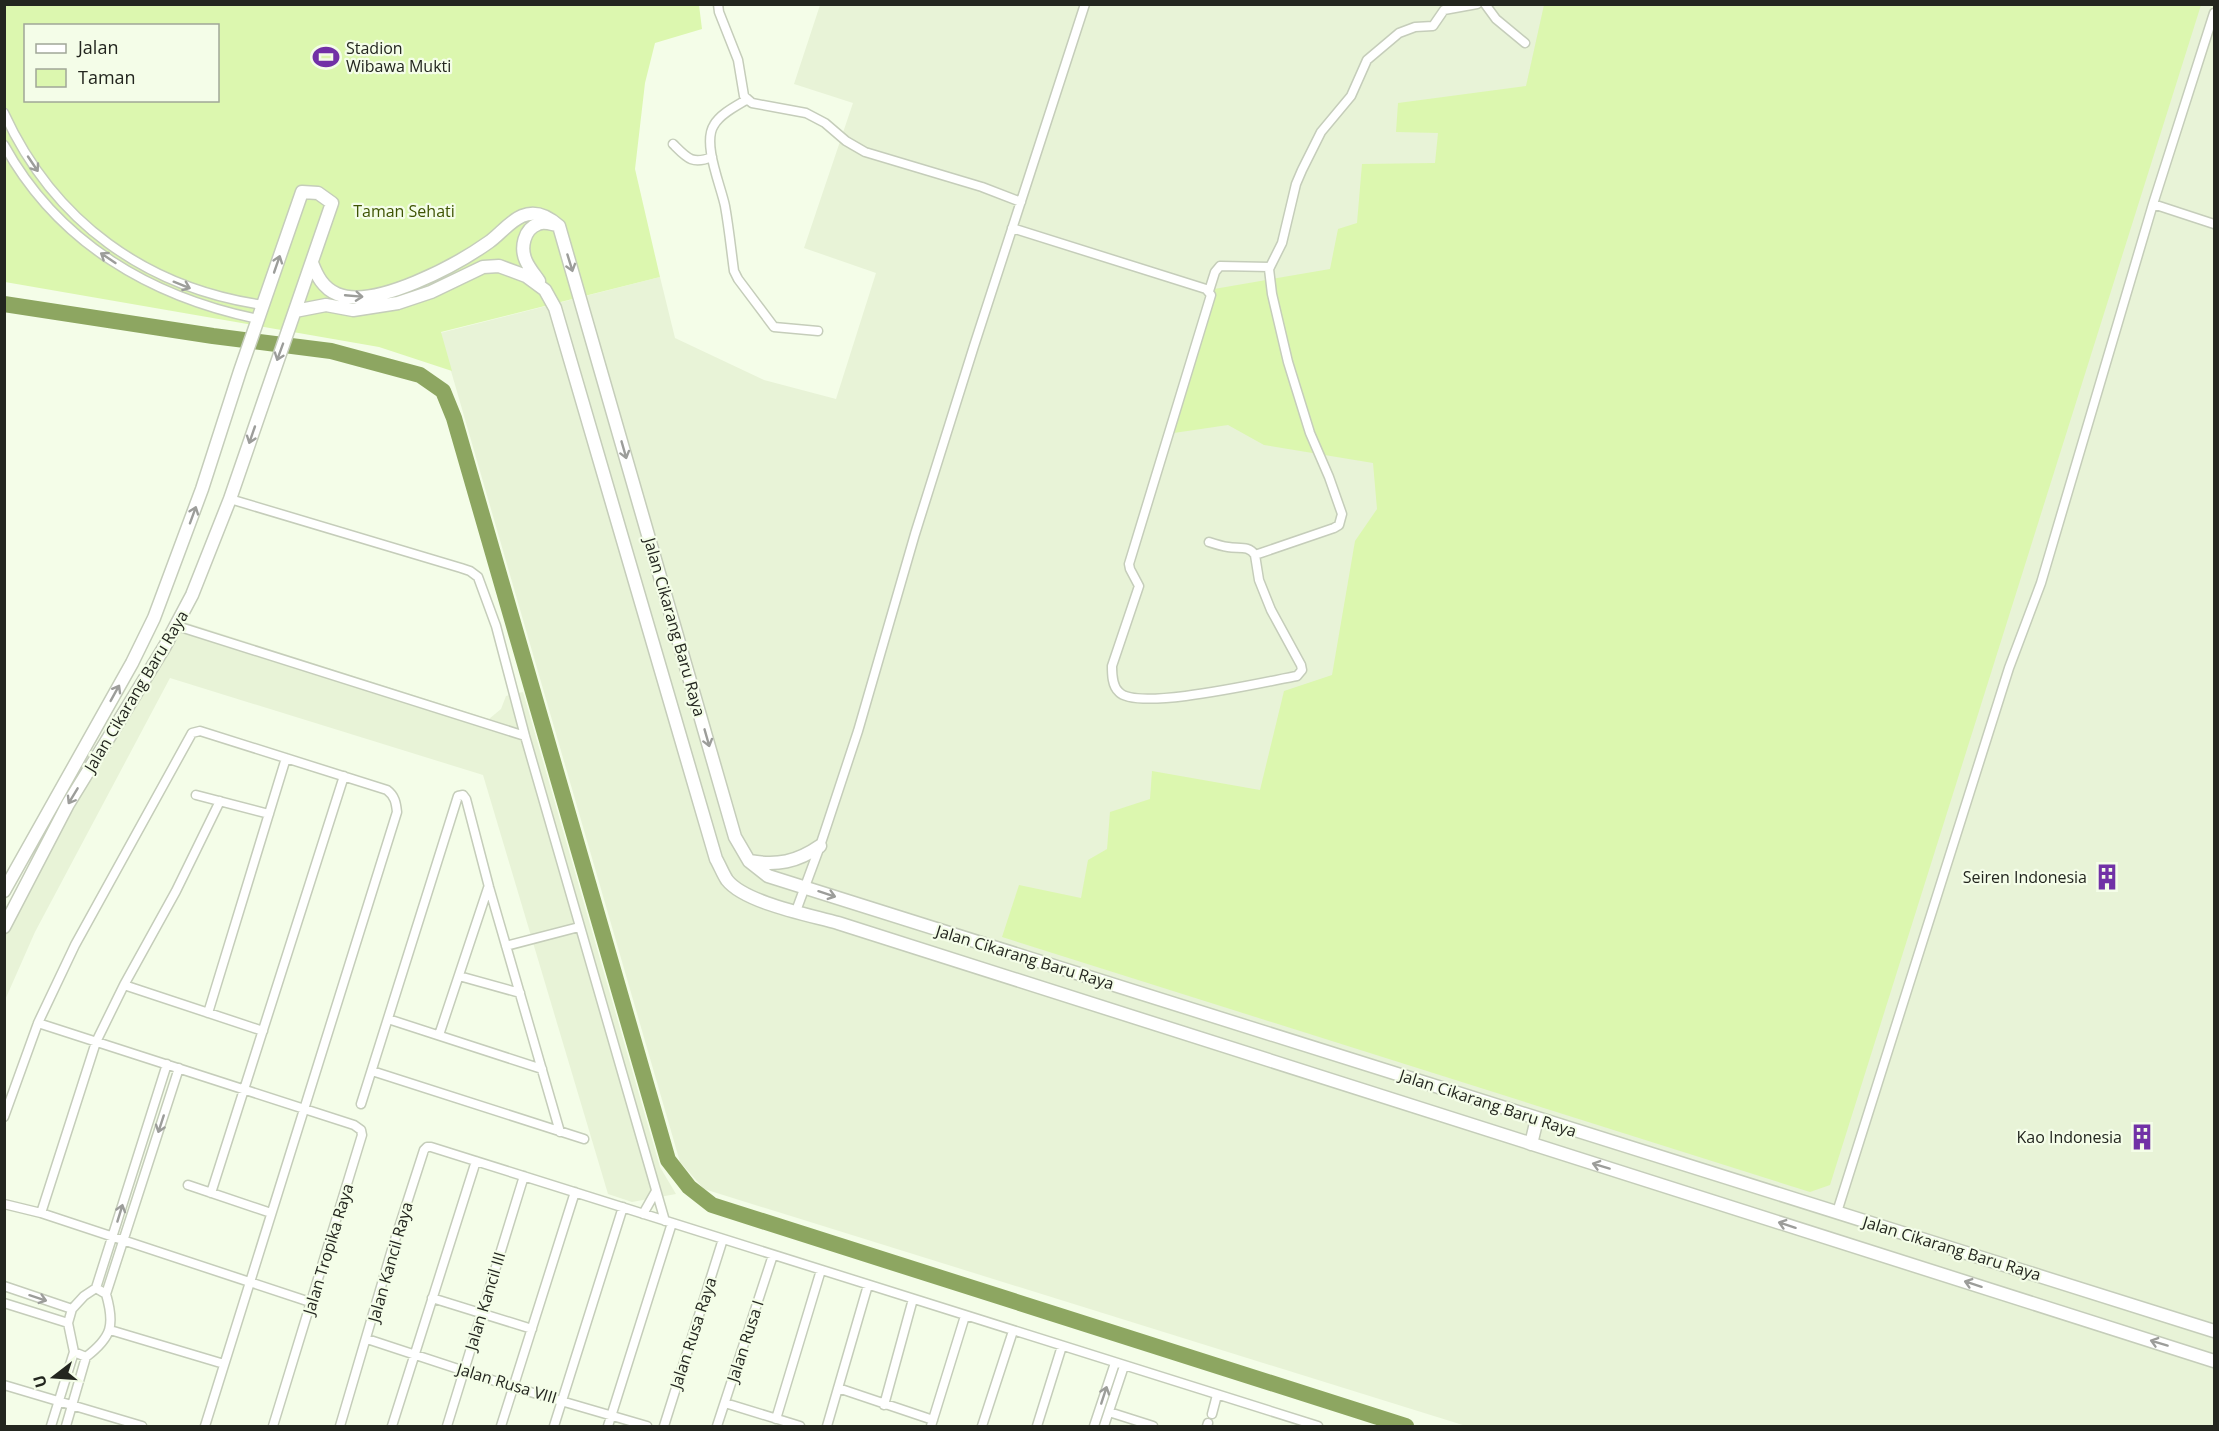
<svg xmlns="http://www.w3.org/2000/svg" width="2219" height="1431" viewBox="0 0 2219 1431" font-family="'Open Sans',sans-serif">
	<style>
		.built { fill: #e8f3d7 }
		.green { fill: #dcf7af; fill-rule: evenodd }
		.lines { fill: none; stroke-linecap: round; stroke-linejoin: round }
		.river { stroke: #8da661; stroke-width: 16 }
		.street-casing { stroke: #c5cdba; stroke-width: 11 }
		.secondary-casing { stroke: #c5cdba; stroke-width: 15 }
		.street { stroke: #fff; stroke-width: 8 }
		.secondary { stroke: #fff; stroke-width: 12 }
		.oneway { stroke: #9c9d9a }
		.labels { text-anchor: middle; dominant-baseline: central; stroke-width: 4.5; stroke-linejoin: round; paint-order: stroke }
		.poi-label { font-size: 16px; fill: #23261f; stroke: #f4fde8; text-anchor: end }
		.park-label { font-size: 16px; fill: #3e5403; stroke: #f4fde8 }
		.street-label { font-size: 16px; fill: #23261f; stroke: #f4fde8 }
	</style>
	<rect width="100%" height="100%" fill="#f4fde8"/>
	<!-- built -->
	<path class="built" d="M 820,5 L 2214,5 L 2214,1426 L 1466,1426 L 704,1189 L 680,1162 L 440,333 L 660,277 L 675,338 L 764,380 L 836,399 L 876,273 L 804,248 L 853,103 L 794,84 Z
		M 175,619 L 489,719 L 501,709 L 506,696 L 523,692 L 660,1167 L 676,1194 L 632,1202 L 608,1194 L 483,775 L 170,678 L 35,932 L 5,1000 L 5,931 Z"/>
	<!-- green -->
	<path class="green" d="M 4,5 L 699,5 L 702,29 L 655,43 L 645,83 L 635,169 L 660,277 L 441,332 L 452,371 L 379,347 L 5,282 ZM 26,26 L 218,26 L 218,100 L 26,100 Z
		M 1544,5 L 2201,5 L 1830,1185 L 1810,1192 L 1002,937 L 1019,885 L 1081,898 L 1088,860 L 1107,849 L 1110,812 L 1150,799 L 1152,771 L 1260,790 L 1284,691 L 1332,675 L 1355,541 L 1377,509 L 1373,463 L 1264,445 L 1228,425 L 1167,434 L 1214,289 L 1330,269 L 1338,229 L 1357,223 L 1362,164 L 1435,163 L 1438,133 L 1396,132 L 1398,103 L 1526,86 Z"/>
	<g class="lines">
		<!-- river -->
		<path class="river" d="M 4,304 L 213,336 L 331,351 L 420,375 L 443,391 L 454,418 L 668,1160 L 689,1187 L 712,1205 L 1406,1426"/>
		<!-- street casing -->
		<g class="street-casing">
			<path id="street" d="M 718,4 L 719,12 L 738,60 L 744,96 L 752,103 L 806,113 L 825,123 L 846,141 L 865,152 L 982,187 L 1021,202
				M 1485,4 L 1496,19 L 1525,43
				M 746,100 C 736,106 720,114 714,125 C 702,143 721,186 725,206 C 729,228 731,249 734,271 L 738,279 L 774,327 L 818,331
				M 4,113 C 54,222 146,288 263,305
				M 673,144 C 687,158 692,165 712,157
				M 4,145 C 58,243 151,297 258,319
				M 2153,204 L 2214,224
				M 1012,228 L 1206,289 L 1211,295 L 1129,564 L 1130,569 L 1139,586 L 1112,666 C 1112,674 1112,686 1119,692 C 1137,712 1268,681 1297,676 L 1302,670 L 1301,665 L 1271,610 L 1259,580 L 1255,555 L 1334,528 L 1339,525 L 1342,514 L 1329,477 L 1310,433 L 1288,362 L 1272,294 L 1269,269 L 1282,243 L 1296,184 L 1302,170 L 1321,132 L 1351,96 L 1367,60 L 1399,33 L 1415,27 L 1433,26 L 1444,10 L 1477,4
				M 1209,291 L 1215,272 L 1220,266 L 1270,267
				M 230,499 L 461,568 L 470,571 L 478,577 L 496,626 L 525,736 L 665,1221
				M 1209,542 C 1215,544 1221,546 1228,547 C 1238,549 1249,545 1255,555
				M 177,626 L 525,736
				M 196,795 L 269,814
				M 796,911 L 820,846 L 858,731 L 915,534 L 974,346 L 1085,4
				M 506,946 L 579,927
				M 459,976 L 520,993
				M 124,985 L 263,1031
				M 208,1013 L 286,758
				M 388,1019 L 542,1069
				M 38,1023 L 354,1125 L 361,1130 L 362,1135 L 273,1426
				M 439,1035 L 488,888
				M 372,1071 L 584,1139
				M 361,1104 L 458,796 L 463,795 L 466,799 L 489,887 L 560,1132
				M 4,1117 L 38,1023 L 75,945 L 192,733 L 200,731 L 387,790 C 395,796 396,803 397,812 L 205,1426
				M 188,1185 L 271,1213
				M 211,1193 L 344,776
				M 4,1204 L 41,1213 L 313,1303
				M 1837,1212 L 2009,668 L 2041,583 L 2153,204 L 2214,13
				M 41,1213 L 96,1042 L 124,985 L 176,891 L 220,801
				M 643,1214 L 656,1191
				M 4,1286 L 72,1309
				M 96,1288 L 167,1064
				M 106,1294 L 179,1068
				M 432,1298 L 532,1329
				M 4,1303 L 68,1323
				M 110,1330 L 224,1364
				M 367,1339 L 513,1387 L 647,1426
				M 4,1385 L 142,1426
				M 838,1388 L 933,1420
				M 725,1403 L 800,1426
				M 884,1405 L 913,1299
				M 1109,1412 L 1153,1426
				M 1212,1414 L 1217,1395
				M 776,1419 L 821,1270
				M 51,1426 L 74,1352 L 68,1323 L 72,1309 L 84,1296 L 96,1288 L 106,1294 C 115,1325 112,1337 86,1357 L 74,1352
				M 66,1426 L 86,1357
				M 340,1426 L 393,1246 L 424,1150 L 427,1147 L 431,1147 L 1318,1426
				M 392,1426 L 476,1161
				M 447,1426 L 524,1176
				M 501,1426 L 575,1192
				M 554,1426 L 623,1207
				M 608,1426 L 672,1223
				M 664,1426 L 723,1239
				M 717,1426 L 773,1255
				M 827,1426 L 868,1285
				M 931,1426 L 965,1316
				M 982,1426 L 1013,1331
				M 1037,1426 L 1062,1346
				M 1094,1426 L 1115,1363
				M 1104,1426 L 1124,1366
				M 1207,1426 L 1208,1423"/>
		</g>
		<!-- secondary casing -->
		<g class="secondary-casing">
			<path id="secondary" d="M 312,263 C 317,276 323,288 337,294 C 375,310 458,264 489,242 C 499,235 510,221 522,216 C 536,210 549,217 559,226 L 735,837 L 749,861 L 768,876 L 2214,1331
				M 539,281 C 535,275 529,268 526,261 C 520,248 524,229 538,224 C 544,221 551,224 557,225
				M 295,311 L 326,305 L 353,310 L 398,303 L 431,292 L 483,267 L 499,266 L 526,276 L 545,290 L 555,308 L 716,859 C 720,866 723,874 727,880 C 745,903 810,915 838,923 L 2214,1361
				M 749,861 C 777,866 797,862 820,846
				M 4,891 L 132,663 L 154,618 L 202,489 L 240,371 L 302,192 L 318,193 L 332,203 L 230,499 L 192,595 L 165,646 L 68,804 L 4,927
				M 1531,1144 L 1537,1119"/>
		</g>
		<!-- street -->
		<use href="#street" class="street"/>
		<!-- secondary -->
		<use href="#secondary" class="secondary"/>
	</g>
	<!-- one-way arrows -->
	<defs><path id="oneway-shaft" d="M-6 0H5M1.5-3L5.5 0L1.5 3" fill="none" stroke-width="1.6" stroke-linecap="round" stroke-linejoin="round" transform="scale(1.5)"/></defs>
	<g class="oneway">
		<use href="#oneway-shaft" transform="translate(33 164) rotate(56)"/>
		<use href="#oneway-shaft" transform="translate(108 258) rotate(-146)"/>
		<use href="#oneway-shaft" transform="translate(570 263) rotate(73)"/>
		<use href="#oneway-shaft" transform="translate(277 264) rotate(-71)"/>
		<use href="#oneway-shaft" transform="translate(182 285) rotate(22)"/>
		<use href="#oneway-shaft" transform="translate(354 296) rotate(5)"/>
		<use href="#oneway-shaft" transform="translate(280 352) rotate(110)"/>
		<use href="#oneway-shaft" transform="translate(252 435) rotate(109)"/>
		<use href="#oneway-shaft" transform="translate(624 450) rotate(74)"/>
		<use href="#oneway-shaft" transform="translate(193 515) rotate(-70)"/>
		<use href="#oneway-shaft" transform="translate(115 693) rotate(-61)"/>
		<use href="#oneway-shaft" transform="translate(707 738) rotate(74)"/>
		<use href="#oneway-shaft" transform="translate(73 796) rotate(121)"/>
		<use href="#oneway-shaft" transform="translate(827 894) rotate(18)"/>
		<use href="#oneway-shaft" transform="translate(161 1124) rotate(108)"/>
		<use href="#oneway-shaft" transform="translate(1601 1166) rotate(-163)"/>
		<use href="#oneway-shaft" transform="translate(120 1213) rotate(-73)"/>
		<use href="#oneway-shaft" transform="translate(1787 1225) rotate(-162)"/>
		<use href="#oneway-shaft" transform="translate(1973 1284) rotate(-162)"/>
		<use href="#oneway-shaft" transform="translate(38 1298) rotate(18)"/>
		<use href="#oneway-shaft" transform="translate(2159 1343) rotate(-163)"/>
		<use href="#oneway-shaft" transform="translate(1104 1395) rotate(-72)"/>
	</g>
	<!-- icons -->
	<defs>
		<g id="stadium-bare" transform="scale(2.07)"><path d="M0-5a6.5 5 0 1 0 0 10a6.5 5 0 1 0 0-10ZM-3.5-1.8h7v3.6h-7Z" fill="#7131a6" stroke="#f4fde8" stroke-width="2.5" paint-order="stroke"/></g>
		<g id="building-bare" transform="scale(2.07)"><path d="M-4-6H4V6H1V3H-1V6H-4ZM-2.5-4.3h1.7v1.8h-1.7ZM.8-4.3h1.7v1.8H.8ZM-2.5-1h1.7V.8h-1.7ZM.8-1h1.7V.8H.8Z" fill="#7131a6" stroke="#f4fde8" stroke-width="2.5" paint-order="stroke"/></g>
	</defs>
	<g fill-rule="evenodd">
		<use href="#stadium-bare" x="326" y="57"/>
		<use href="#building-bare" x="2107" y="877"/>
		<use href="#building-bare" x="2142" y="1137"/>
	</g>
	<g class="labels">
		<!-- poi labels -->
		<g class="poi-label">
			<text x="346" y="48" text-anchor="start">Stadion<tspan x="346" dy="18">Wibawa Mukti</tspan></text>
			<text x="2087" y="877">Seiren Indonesia</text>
			<text x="2122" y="1137">Kao Indonesia</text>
		</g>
		<!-- park labels -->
		<g class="park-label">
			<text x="404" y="211">Taman Sehati</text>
		</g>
		<!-- street labels -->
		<g class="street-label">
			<text transform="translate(675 627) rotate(74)">Jalan Cikarang Baru Raya</text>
			<text transform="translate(136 691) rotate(-59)">Jalan Cikarang Baru Raya</text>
			<text transform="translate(1025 957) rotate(17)">Jalan Cikarang Baru Raya</text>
			<text transform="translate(1488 1103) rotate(18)">Jalan Cikarang Baru Raya</text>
			<text transform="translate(1952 1248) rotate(17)">Jalan Cikarang Baru Raya</text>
			<text transform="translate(328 1249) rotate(-73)">Jalan Tropika Raya</text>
			<text transform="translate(390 1262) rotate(-74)">Jalan Kancil Raya</text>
			<text transform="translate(485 1301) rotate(-73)">Jalan Kancil III</text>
			<text transform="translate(693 1333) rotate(-72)">Jalan Rusa Raya</text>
			<text transform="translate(745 1341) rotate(-72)">Jalan Rusa I</text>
			<text transform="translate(507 1383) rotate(17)">Jalan Rusa VIII</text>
		</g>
	</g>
	<!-- border -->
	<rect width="2219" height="1431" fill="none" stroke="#23261f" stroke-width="12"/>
	<!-- legend -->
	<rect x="24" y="24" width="195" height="78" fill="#f4fde8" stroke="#a0a798" stroke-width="1.5"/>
	<rect x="36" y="44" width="30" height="9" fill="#ffffff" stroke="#a0a798" stroke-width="1.5"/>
	<text x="78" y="54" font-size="18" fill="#23261f">Jalan</text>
	<rect x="36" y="69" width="30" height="18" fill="#dcf7af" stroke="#a0a798" stroke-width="1.5"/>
	<text x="78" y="84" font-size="18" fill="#23261f">Taman</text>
	<!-- north arrow -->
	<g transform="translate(54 1377) rotate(253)" stroke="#f4fde8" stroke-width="4.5" paint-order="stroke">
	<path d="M0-4.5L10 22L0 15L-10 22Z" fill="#23261f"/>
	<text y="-9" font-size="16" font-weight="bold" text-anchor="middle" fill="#23261f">U</text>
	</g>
</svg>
